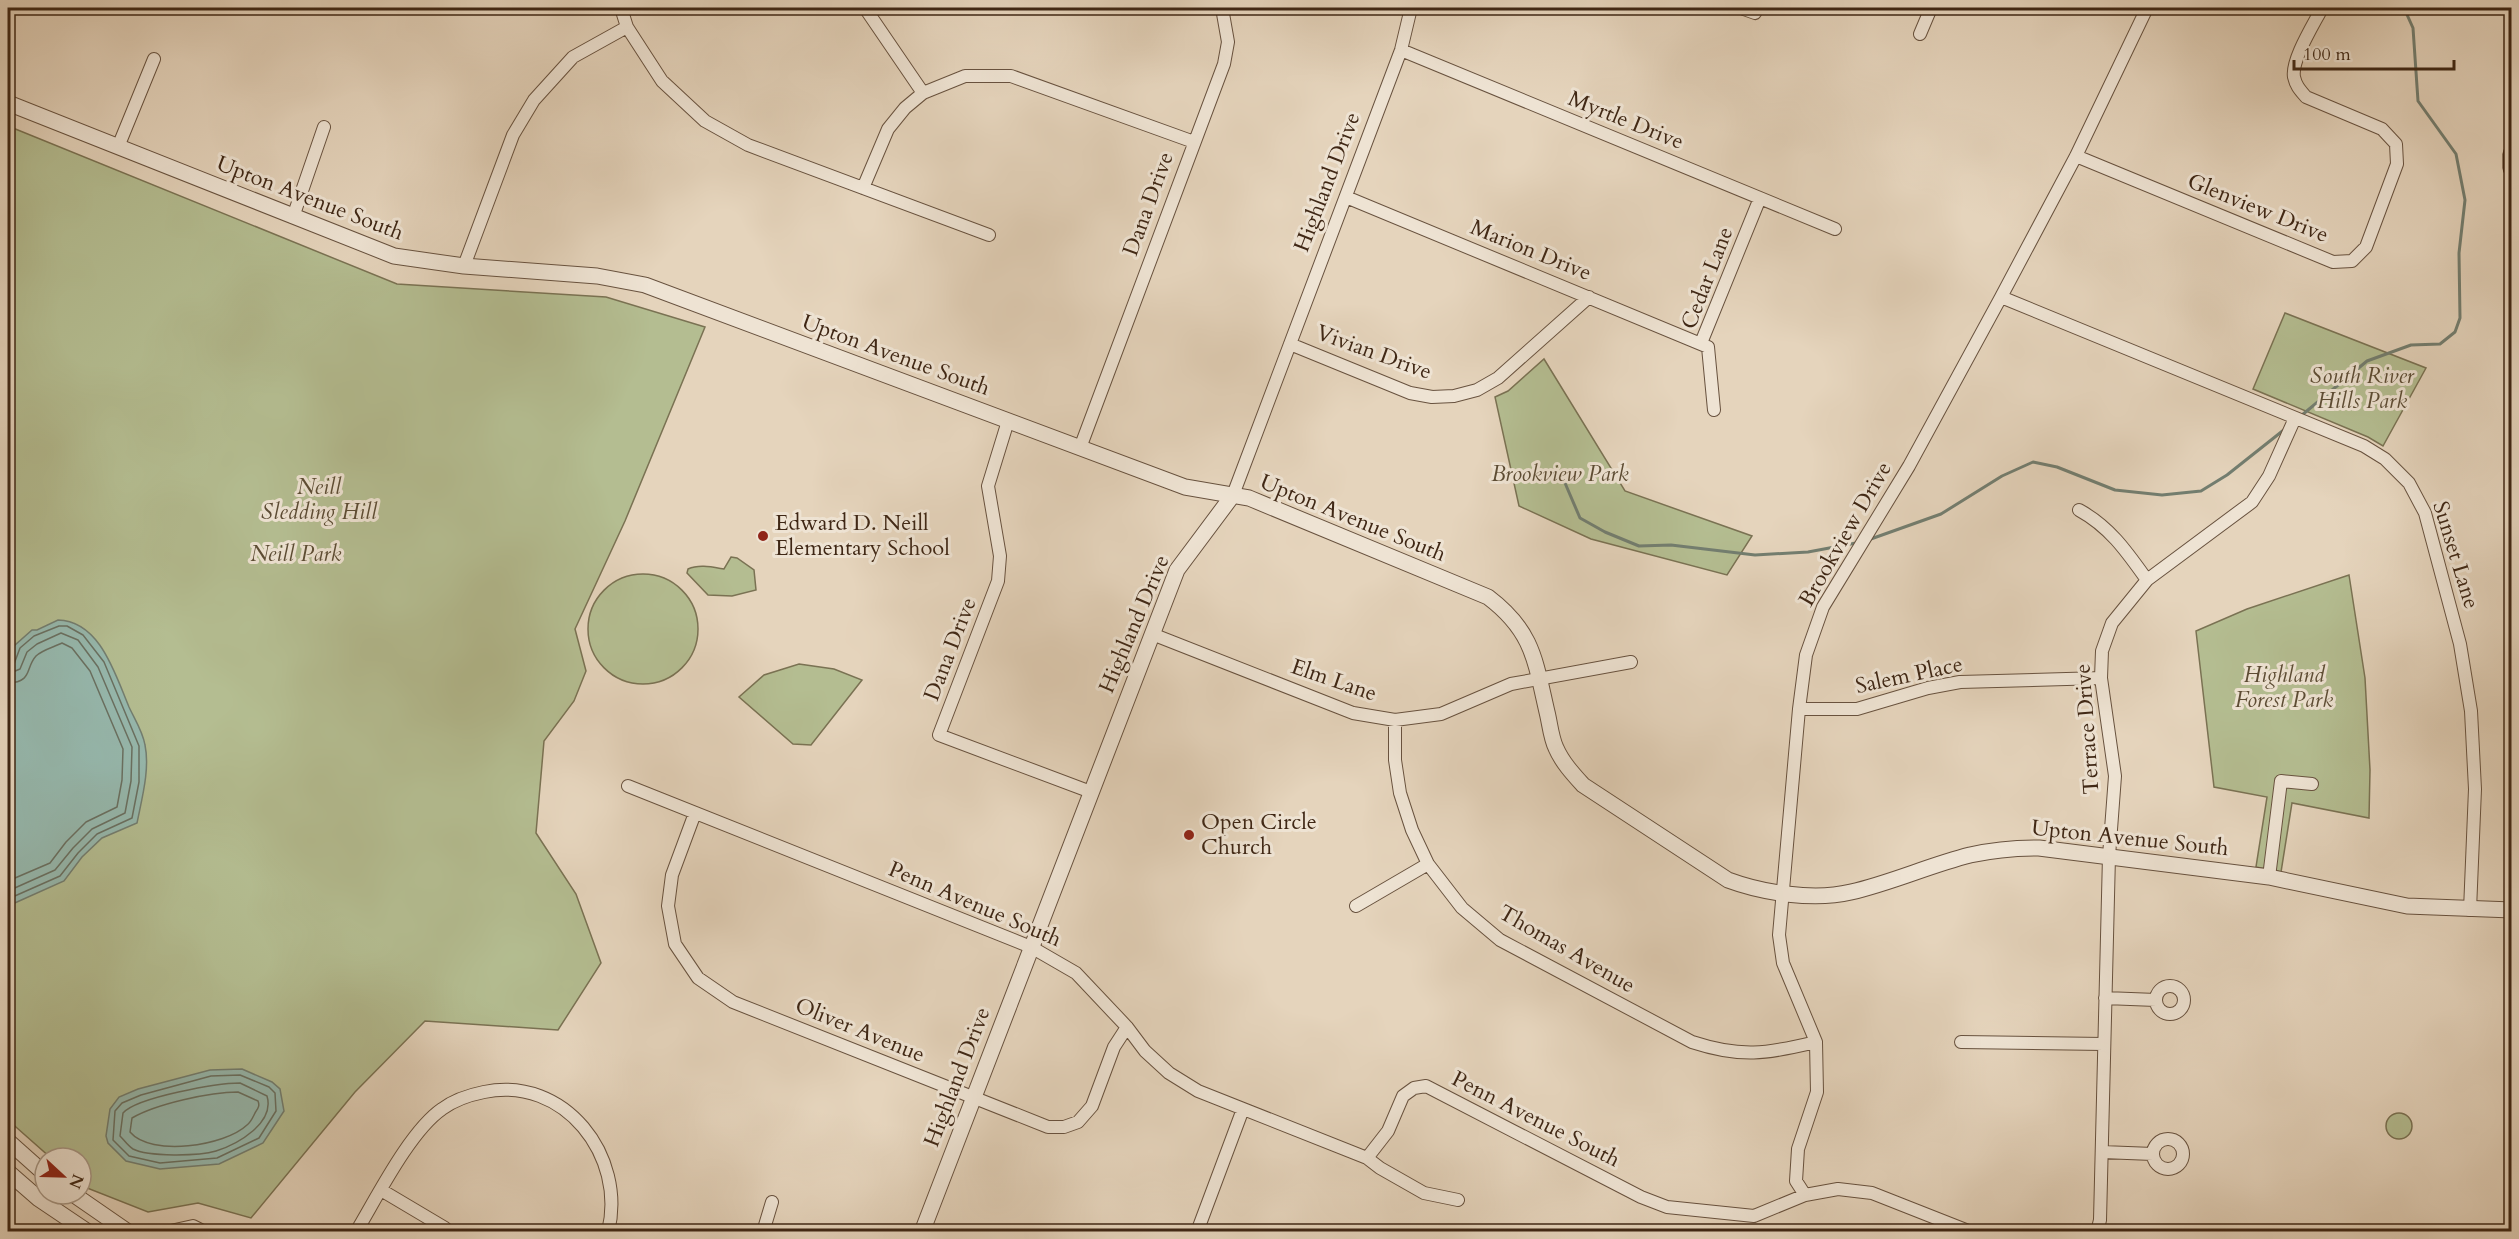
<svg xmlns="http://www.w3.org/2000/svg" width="2519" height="1239" viewBox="0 0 2519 1239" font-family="Cardo,serif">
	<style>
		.green { fill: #b4bd91; stroke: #7a7253; stroke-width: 1.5 }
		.water { fill: #96b8ad; stroke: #737e70; stroke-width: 1.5 }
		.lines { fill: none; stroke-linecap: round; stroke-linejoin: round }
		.shore { stroke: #6a7061; stroke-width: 1.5 }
		.stream { stroke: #737e70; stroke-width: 3 }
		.minor-casing { stroke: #68523f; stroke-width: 14 }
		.tertiary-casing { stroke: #68523f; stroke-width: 17 }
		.secondary-casing { stroke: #3f2715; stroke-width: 19 }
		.minor { stroke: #eee3d3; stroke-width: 12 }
		.tertiary { stroke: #eee3d3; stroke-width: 15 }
		.secondary { stroke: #eee3d3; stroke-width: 16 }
		.poi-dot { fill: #8f2418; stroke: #eee3d3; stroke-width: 2 }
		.labels { text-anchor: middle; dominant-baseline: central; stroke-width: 6; stroke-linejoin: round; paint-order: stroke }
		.street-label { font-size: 22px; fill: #3f2715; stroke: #eee3d3 }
		.park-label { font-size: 22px; font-style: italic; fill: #5c4c34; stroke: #eee3d3 }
		.poi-label { font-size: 22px; fill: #3f2715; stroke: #eee3d3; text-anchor: start }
	</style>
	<rect width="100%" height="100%" fill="#e5d4bc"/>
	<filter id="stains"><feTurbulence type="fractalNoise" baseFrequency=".00333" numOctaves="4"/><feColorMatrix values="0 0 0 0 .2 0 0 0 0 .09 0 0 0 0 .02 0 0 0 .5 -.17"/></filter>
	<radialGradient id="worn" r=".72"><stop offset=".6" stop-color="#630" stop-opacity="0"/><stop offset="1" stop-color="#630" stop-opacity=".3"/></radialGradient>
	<!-- green -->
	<path class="green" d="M 8,126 L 397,284 L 606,297 L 705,327 L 625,521 L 575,629 L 586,671 L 574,701 L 544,741 L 536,833 L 576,894 L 601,963 L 558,1030 L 425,1021 L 355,1092 L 251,1218 L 198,1203 L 148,1212 L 82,1186 L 81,1158 L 51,1158 L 8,1120 Z
		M 2285,313 L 2426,368 L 2383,446 L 2368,437 L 2253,389 Z
		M 1544,359 L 1625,491 L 1752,536 L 1727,575 L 1591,539 L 1519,506 L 1495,397 L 1508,391 Z
		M 731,557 L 737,558 L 754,570 L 756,590 L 732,596 L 708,595 L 687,573 L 688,569 C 699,564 712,567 724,569 Z
		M588 629a55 55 0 1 1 110 0a55 55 0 1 1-110 0Z
		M 2349,575 L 2365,678 L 2370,770 L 2369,818 L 2292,803 L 2281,872 L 2256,867 L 2267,797 L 2214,787 L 2196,631 L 2247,609 Z
		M 799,664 L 834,669 L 862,680 L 811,745 L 793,744 L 739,697 L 764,675 Z
		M2386 1126a13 13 0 1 1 26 0a13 13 0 1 1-26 0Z"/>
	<!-- water -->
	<path class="water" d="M 58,620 C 100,621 115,674 129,707 C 134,718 143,732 145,745 C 150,769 142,798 137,823 L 102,838 L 82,857 L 64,881 L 8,906 L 8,672 L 14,646 L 32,630 L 37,630 Z
		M 242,1069 L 272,1082 L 280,1089 L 284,1111 L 263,1143 L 219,1164 L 160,1169 L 126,1161 L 108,1143 L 106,1136 L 110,1109 L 119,1097 L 138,1089 L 210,1070 Z"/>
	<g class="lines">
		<!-- shore -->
		<path class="shore" d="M 8,666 L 14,664 L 20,648 L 34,636 L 59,626 L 67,626 L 83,635 L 104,662 L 139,746 L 139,782 L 132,818 L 97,834 L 78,853 L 60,876 L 8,899
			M 8,674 L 20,669 L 27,652 L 37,644 L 61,633 L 78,640 L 98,667 L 132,747 L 131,781 L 125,813 L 92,829 L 73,848 L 55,870 L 8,891
			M 8,683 C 33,682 25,668 36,656 C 42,650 54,647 62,643 L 72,648 L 90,671 L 123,749 L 122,780 L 117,807 L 86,822 L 66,842 L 50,863 L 8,881
			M 240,1075 L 269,1087 L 275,1093 L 276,1111 L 259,1138 L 217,1158 L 160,1163 L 129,1156 L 113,1140 L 115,1111 L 122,1103 L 141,1095 L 211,1076 Z
			M 240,1083 L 267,1096 C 275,1123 238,1144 216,1151 C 199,1156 148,1157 133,1149 C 128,1146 124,1140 120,1136 L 123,1113 C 137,1097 218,1083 240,1083 Z
			M 238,1092 L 258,1101 C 260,1106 258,1108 255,1113 C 253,1117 251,1122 247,1125 C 225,1146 151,1157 130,1132 L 132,1118 C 156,1104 210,1092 238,1092 Z"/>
		<!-- stream -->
		<path class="stream" d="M 2302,415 L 2367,361 L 2411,345 L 2440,344 L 2455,332 L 2460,318 L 2459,253 L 2465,200 L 2456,154 L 2418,101 L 2413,28 L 2404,8
			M 1565,483 L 1580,518 L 1605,532 L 1639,546 L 1671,545 L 1755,555 L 1808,552 L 1856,543
			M 1868,540 L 1941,514 L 2002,476 L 2033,462 L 2057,467 L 2115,490 L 2162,495 L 2201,491 L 2227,475 L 2285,429"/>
		<!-- minor casing -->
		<g class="minor-casing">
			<path id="minor" d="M 621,8 L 627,27 L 662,81 L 705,121 L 748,145 L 989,235
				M 865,8 L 923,93
				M 1741,8 L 1755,13 L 1758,8
				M 1920,34 L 1931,8
				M 1401,50 L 1835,229
				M 118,147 L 154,59
				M 2076,156 L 2333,262 L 2352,261 L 2366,247 L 2397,164 L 2396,144 L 2382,129 L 2306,97 C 2300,90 2296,86 2294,77 C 2291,60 2314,24 2322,8
				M 863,188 L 888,129 L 905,108 L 923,93 L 965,76 L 1011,76 L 1194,142
				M 1346,197 L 1708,347 L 1714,410
				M 293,217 L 324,127
				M 464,266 L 513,135 L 534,100 L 573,57 L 627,27
				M 2001,297 L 2364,446 L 2385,459 L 2409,483 L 2425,513 L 2460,644 L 2471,711 L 2475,789 L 2470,910
				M 1701,343 L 1760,198
				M 1290,344 L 1410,393 L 1432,397 L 1454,396 L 1477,390 L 1498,378 L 1589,297
				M 1008,421 L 988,486 L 1000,556 L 998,581 L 939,735 L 1091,792
				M 1080,448 L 1224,64 L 1228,42 L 1222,8
				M 1233,495 L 1401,50 L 1411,8
				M 2079,510 C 2110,527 2127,552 2147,580
				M 1152,634 L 1353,713 L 1395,720 L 1441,714 L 1511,684 L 1631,662
				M 1799,709 L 1857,709 L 1928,688 L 1960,682 L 2101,678
				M 1395,720 L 1395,760 L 1400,793 L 1412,830 L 1428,864 L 1462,908 L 1500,940 L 1692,1042 C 1741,1058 1766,1054 1816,1042
				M 628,786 L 1031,947 L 1076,973 L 1127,1027 L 1145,1051 L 1169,1073 L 1198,1091 L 1367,1158 L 1388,1131 L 1403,1096 L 1414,1088 L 1426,1086 L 1641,1197 L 1667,1207 L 1754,1216 L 1805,1195 L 1838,1189 L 1872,1193 L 1971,1232
				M 695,813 L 672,875 L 668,906 L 675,944 L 698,978 L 733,1002 L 1048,1127 L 1064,1127 L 1078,1122 L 1092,1106 L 1114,1047 L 1127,1027
				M 2269,877 L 2281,781 L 2312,784
				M 1356,906 L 1428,864
				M2156 1000a14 14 0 1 1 28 0a14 14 0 1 1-28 0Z
				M 2105,998 L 2156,1000
				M 1961,1042 L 2104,1044
				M2153 1154a15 15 0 1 1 30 0a15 15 0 1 1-30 0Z
				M 2102,1152 L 2153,1154
				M 1367,1158 L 1380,1168 L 1424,1193 L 1458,1200
				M 381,1190 L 445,1228
				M 1805,1195 L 1796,1181 L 1798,1149 L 1817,1092 L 1816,1042 L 1783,963 L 1779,935 L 1799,709 L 1806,655 L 1823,607 L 1909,466 L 2001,297 L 2076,156 L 2147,8
				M 166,1232 L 193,1226 L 205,1232
				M 356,1232 C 377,1197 410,1131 442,1109 C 454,1100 469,1095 484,1092 C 564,1075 627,1156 608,1232
				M 763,1232 L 772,1202
				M 1197,1232 L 1243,1109
				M 2097,1232 L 2100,1220 L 2109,856 L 2115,776 L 2101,678 L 2102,651 L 2112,623 L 2147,580 L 2252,502 L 2269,476 L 2295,418"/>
		</g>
		<!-- tertiary casing -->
		<g class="tertiary-casing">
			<path id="tertiary" d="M 8,103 L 394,256 L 464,266 L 597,276 L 645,285 L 1185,487 L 1249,498 L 1488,597 C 1533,631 1535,660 1547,712 C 1550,724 1551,738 1556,748 C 1562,762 1573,774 1583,785 L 1728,880 C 1763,893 1814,901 1851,892 C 1891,883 1930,865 1970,855 C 1993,850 2015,848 2039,848 L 2269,877 L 2407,906 L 2512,910
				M 8,1141 L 45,1174
				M 8,1172 L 39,1199 L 88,1232
				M 73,1194 L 128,1232
				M 922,1232 L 1177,570 L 1233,495"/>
		</g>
		<!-- secondary casing -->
		<g class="secondary-casing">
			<path id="secondary" d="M 2512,154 L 2512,168"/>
		</g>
		<!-- minor -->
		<use href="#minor" class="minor"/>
		<!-- tertiary -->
		<use href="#tertiary" class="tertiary"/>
		<!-- secondary -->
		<use href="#secondary" class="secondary"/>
	</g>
	<!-- markers -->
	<g class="poi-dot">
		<circle cx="763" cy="536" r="6"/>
		<circle cx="1189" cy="835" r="6"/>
	</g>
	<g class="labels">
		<!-- street labels -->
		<g class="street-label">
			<text transform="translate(1626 120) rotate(22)">Myrtle Drive</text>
			<text transform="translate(1327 182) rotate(-69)">Highland Drive</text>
			<text transform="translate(310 198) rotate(21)">Upton Avenue South</text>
			<text transform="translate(1148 204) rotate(-70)">Dana Drive</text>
			<text transform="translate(2258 208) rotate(22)">Glenview Drive</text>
			<text transform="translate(1531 250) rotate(22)">Marion Drive</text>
			<text transform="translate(1707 278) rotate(-69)">Cedar Lane</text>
			<text transform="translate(1374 352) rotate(20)">Vivian Drive</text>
			<text transform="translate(896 355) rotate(20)">Upton Avenue South</text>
			<text transform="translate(1353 518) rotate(22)">Upton Avenue South</text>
			<text transform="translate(1845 534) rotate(-60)">Brookview Drive</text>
			<text transform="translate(2456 555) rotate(73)">Sunset Lane</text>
			<text transform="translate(1134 624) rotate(-67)">Highland Drive</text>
			<text transform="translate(950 649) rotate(-69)">Dana Drive</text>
			<text transform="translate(1909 675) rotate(-12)">Salem Place</text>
			<text transform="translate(1334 680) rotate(19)">Elm Lane</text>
			<text transform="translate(2087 729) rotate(-94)">Terrace Drive</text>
			<text transform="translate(2130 838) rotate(6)">Upton Avenue South</text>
			<text transform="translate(975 904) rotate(23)">Penn Avenue South</text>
			<text transform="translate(1567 949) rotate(30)">Thomas Avenue</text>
			<text transform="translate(860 1030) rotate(22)">Oliver Avenue</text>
			<text transform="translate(957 1077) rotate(-69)">Highland Drive</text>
			<text transform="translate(1536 1119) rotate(27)">Penn Avenue South</text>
		</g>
		<!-- park labels -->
		<g class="park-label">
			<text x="2362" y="376">South River<tspan x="2362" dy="25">Hills Park</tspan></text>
			<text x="1560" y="474">Brookview Park</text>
			<text x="319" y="487">Neill<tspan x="319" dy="25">Sledding Hill</tspan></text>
			<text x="296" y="554">Neill Park</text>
			<text x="2284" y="675">Highland<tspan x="2284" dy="25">Forest Park</tspan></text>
		</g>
		<!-- poi labels -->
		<g class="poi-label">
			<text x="775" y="523">Edward D. Neill<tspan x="775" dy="25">Elementary School</tspan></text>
			<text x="1201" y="822">Open Circle<tspan x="1201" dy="25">Church</tspan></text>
		</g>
	</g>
	<!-- margin -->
	<rect width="2519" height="1239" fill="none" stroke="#e5d4bc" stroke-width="30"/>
	<rect x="9" y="9" width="2501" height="1221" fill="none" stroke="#3f2715" stroke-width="3"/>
	<rect x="15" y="15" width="2489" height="1209" fill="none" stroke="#3f2715" stroke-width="1.5"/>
	<!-- north arrow -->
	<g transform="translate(63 1176) rotate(112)"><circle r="28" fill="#eee3d3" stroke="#a89887" stroke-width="1.5"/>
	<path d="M0-4.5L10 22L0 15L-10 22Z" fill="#8f2418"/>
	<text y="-9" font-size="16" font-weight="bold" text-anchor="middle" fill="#3f2715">N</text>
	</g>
	<!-- scale -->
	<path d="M2294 60v9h160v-9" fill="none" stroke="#3f2715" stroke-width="3"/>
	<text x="2303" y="60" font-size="18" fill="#3f2715" stroke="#eee3d3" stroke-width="4.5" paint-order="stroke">100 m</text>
	<rect width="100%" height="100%" filter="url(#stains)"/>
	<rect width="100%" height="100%" fill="url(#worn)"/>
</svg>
